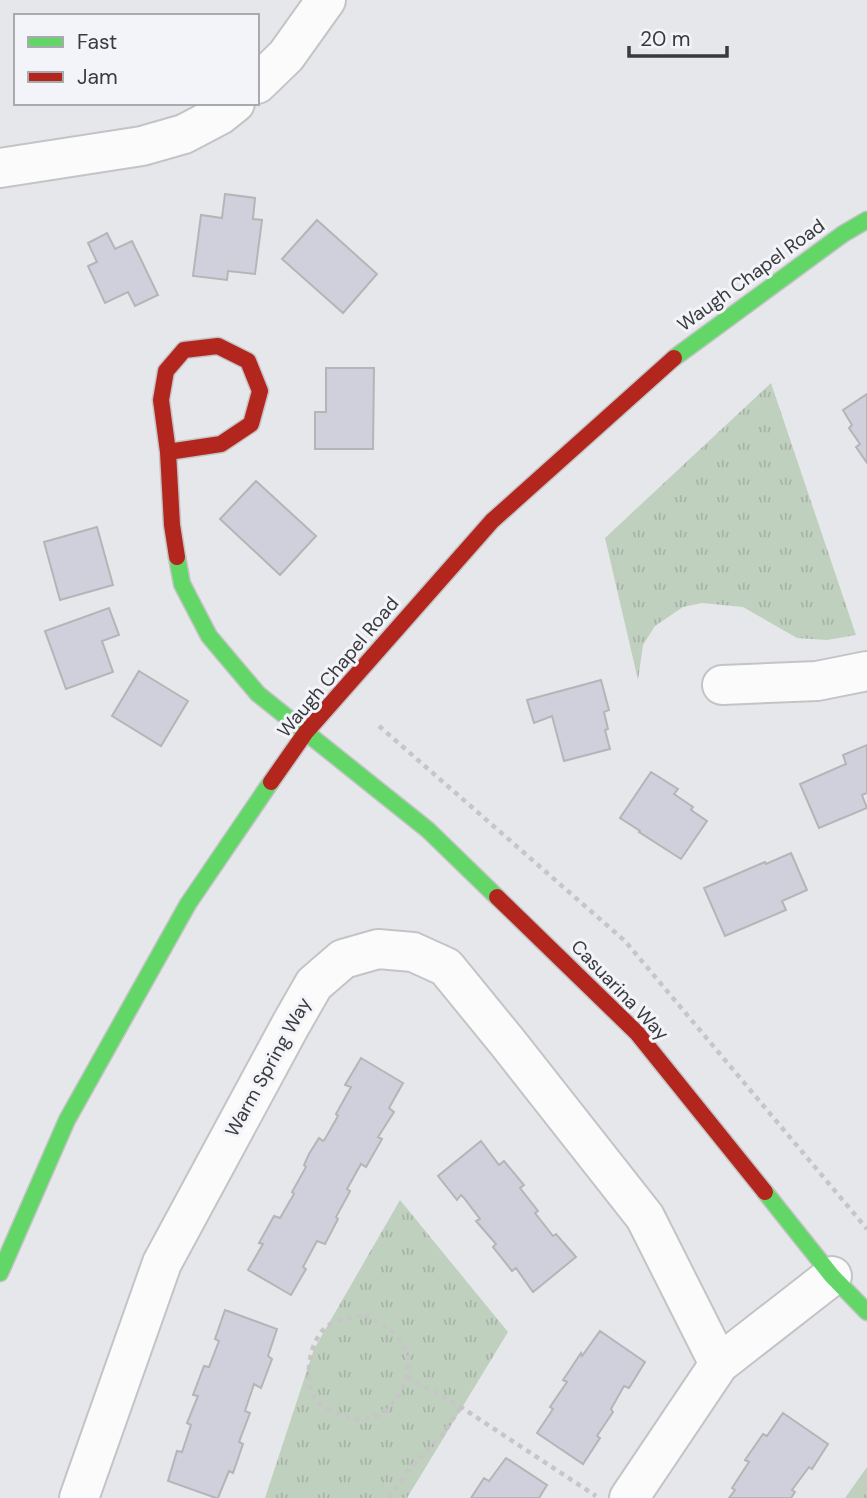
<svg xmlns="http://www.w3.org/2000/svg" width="867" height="1498" viewBox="0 0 867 1498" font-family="'DM Sans',sans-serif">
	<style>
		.park { fill: url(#park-tufts) }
		.building { fill: #d0cfdc; stroke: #b4b5b7; stroke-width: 2 }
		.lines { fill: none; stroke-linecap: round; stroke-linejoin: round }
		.street-casing { stroke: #c4c4c7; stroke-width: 42 }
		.fast-casing { stroke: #c4c4c7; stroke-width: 19 }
		.jam-casing { stroke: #c4c4c7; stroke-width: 19 }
		.path { stroke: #c6c6c7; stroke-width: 4.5; stroke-dasharray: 5 5; stroke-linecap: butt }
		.street { stroke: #fbfbfc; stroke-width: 38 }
		.fast { stroke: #63d668; stroke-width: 16 }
		.jam { stroke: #b3261e; stroke-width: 16 }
		.labels { text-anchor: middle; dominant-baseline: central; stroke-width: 6; stroke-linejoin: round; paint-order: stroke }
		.street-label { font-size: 19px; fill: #3a3a3c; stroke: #f3f4f9 }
	</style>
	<defs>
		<pattern id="park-tufts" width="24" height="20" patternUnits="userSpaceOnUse" patternTransform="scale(1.75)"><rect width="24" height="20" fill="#c0d0bf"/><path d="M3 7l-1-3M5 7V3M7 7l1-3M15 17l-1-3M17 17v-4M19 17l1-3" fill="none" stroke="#a6b3a5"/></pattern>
	</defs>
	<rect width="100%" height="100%" fill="#e6e7eb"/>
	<!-- park -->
	<path class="park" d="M 771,383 L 856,635 L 827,640 L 797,638 L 743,607 L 702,603 L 683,607 L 655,626 L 643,645 L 638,680 L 605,538 Z
		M 400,1200 L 508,1332 L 407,1498 L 265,1498 L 314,1349 Z
		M 867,1467 L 867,1498 L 845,1498 Z"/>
	<!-- building -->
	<path class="building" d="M 225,194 L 255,198 L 253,219 L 262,220 L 255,274 L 228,271 L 227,280 L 193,276 L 201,215 L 222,218 Z
		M 317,220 L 377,274 L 343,313 L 282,259 Z
		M 107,233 L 115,249 L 132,241 L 158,295 L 135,306 L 128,292 L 105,303 L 88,266 L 97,262 L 88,243 Z
		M 326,368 L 374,368 L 373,449 L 315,449 L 315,412 L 326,412 Z
		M 867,394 L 867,463 L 856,447 L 860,444 L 849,428 L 852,425 L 843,410 Z
		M 256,481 L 316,536 L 280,575 L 220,519 Z
		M 97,527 L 113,585 L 60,600 L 44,542 Z
		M 109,608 L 119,635 L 102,641 L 113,672 L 66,689 L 45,631 Z
		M 139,671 L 188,701 L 161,746 L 112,716 Z
		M 601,680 L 609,710 L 604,712 L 608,729 L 605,730 L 610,749 L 564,761 L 552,716 L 534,723 L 527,700 Z
		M 867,745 L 867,793 L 862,795 L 867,808 L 819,828 L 800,784 L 846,764 L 843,755 Z
		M 651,772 L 678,789 L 674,794 L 693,807 L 691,810 L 707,821 L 681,859 L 639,832 L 640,831 L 620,818 Z
		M 791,853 L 807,890 L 782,901 L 786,910 L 725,936 L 704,888 L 765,862 L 766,864 Z
		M 361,1058 L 403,1083 L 389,1108 L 394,1112 L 378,1137 L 382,1139 L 366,1167 L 361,1164 L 347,1189 L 350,1191 L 348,1195 L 336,1217 L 338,1219 L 325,1244 L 317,1241 L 303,1267 L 306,1269 L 291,1295 L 248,1270 L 263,1244 L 259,1243 L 274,1216 L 280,1218 L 294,1194 L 292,1192 L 306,1167 L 304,1165 L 309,1154 L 319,1138 L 323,1141 L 325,1139 L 338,1116 L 336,1114 L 351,1087 L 345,1085 Z
		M 481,1141 L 499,1165 L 504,1161 L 524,1185 L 520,1188 L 538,1211 L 535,1213 L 553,1236 L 556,1234 L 576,1257 L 533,1292 L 516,1268 L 512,1271 L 493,1247 L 496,1244 L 476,1221 L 480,1219 L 464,1198 L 461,1195 L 457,1200 L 438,1176 Z
		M 225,1310 L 277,1329 L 268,1356 L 272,1359 L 261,1388 L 254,1384 L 245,1411 L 250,1413 L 239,1442 L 243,1444 L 233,1473 L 229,1471 L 218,1498 L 216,1498 L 168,1481 L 177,1451 L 182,1452 L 191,1425 L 187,1423 L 198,1396 L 193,1395 L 204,1366 L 209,1367 L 219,1341 L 215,1339 Z
		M 600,1331 L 645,1362 L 629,1388 L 624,1386 L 611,1409 L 613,1412 L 597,1436 L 600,1438 L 583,1464 L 537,1433 L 553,1409 L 550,1407 L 567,1382 L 563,1380 L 581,1353 L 582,1356 Z
		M 783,1413 L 828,1444 L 812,1469 L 809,1467 L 792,1490 L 795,1492 L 791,1498 L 729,1498 L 735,1490 L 732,1488 L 749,1462 L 745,1460 L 763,1434 L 767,1436 Z
		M 506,1458 L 547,1485 L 539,1498 L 471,1498 L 484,1478 L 489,1481 Z"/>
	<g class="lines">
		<!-- street casing -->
		<g class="street-casing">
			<path id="street" d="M 257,84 L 286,56 L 326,0
				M 0,168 L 142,146 L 184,134 L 220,115 L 235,103
				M 722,685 L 817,681 L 867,671
				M 79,1498 L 162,1263 L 290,1026 L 314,984 L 343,959 L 378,949 L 413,952 L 446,967 L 508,1043 L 645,1217 L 719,1364
				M 629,1498 L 719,1364 L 832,1276"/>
		</g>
		<!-- fast casing -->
		<g class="fast-casing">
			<path id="fast" d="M 674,358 L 843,234 L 867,220
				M 177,557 L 182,584 L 209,636 L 258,694 L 428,830 L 497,897
				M 765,1192 L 832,1276 L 867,1312
				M 0,1273 L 67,1120 L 188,904 L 271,782"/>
		</g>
		<!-- jam casing -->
		<g class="jam-casing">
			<path id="jam" d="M 168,452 L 161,400 L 166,371 L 184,350 L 218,346 L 248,361 L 260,391 L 251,424 L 221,444 L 168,452 L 172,525 L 177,557
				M 271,782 L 306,732 L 492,521 L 674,358
				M 497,897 L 637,1033 L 765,1192"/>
		</g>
		<!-- path -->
		<path class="path" d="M 379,726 L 625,941 L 867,1229
			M 365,1315 C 374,1320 385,1325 393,1332 C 414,1351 412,1379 395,1400 C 377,1423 354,1424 329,1409 C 322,1406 316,1402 313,1395 C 304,1378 310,1342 324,1329 C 333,1319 352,1318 365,1315 Z
			M 407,1377 L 461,1407 L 596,1496
			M 389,1498 L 406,1473 L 442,1435 L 461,1407"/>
		<!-- street -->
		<use href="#street" class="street"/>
		<!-- fast -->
		<use href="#fast" class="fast"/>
		<!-- jam -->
		<use href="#jam" class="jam"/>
	</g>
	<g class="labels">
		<!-- street labels -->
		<g class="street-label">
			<text transform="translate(751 275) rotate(-36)">Waugh Chapel Road</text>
			<text transform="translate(338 667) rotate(-50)">Waugh Chapel Road</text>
			<text transform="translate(620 990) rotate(46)">Casuarina Way</text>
			<text transform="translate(268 1067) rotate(-61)">Warm Spring Way</text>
		</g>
	</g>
	<!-- legend -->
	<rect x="14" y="14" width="245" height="91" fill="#f3f4f9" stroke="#a9aaad" stroke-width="2"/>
	<rect x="28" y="37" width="35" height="10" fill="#63d668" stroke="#a9aaad" stroke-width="2"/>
	<text x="77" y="49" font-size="21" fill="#3a3a3c">Fast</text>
	<rect x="28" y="72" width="35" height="10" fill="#b3261e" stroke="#a9aaad" stroke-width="2"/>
	<text x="77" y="84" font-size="21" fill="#3a3a3c">Jam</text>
	<!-- scale -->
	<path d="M629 46v10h98v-10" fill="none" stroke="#3a3a3c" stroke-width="3.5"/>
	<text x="640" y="46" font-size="21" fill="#3a3a3c" stroke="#f3f4f9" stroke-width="5" paint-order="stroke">20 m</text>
</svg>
